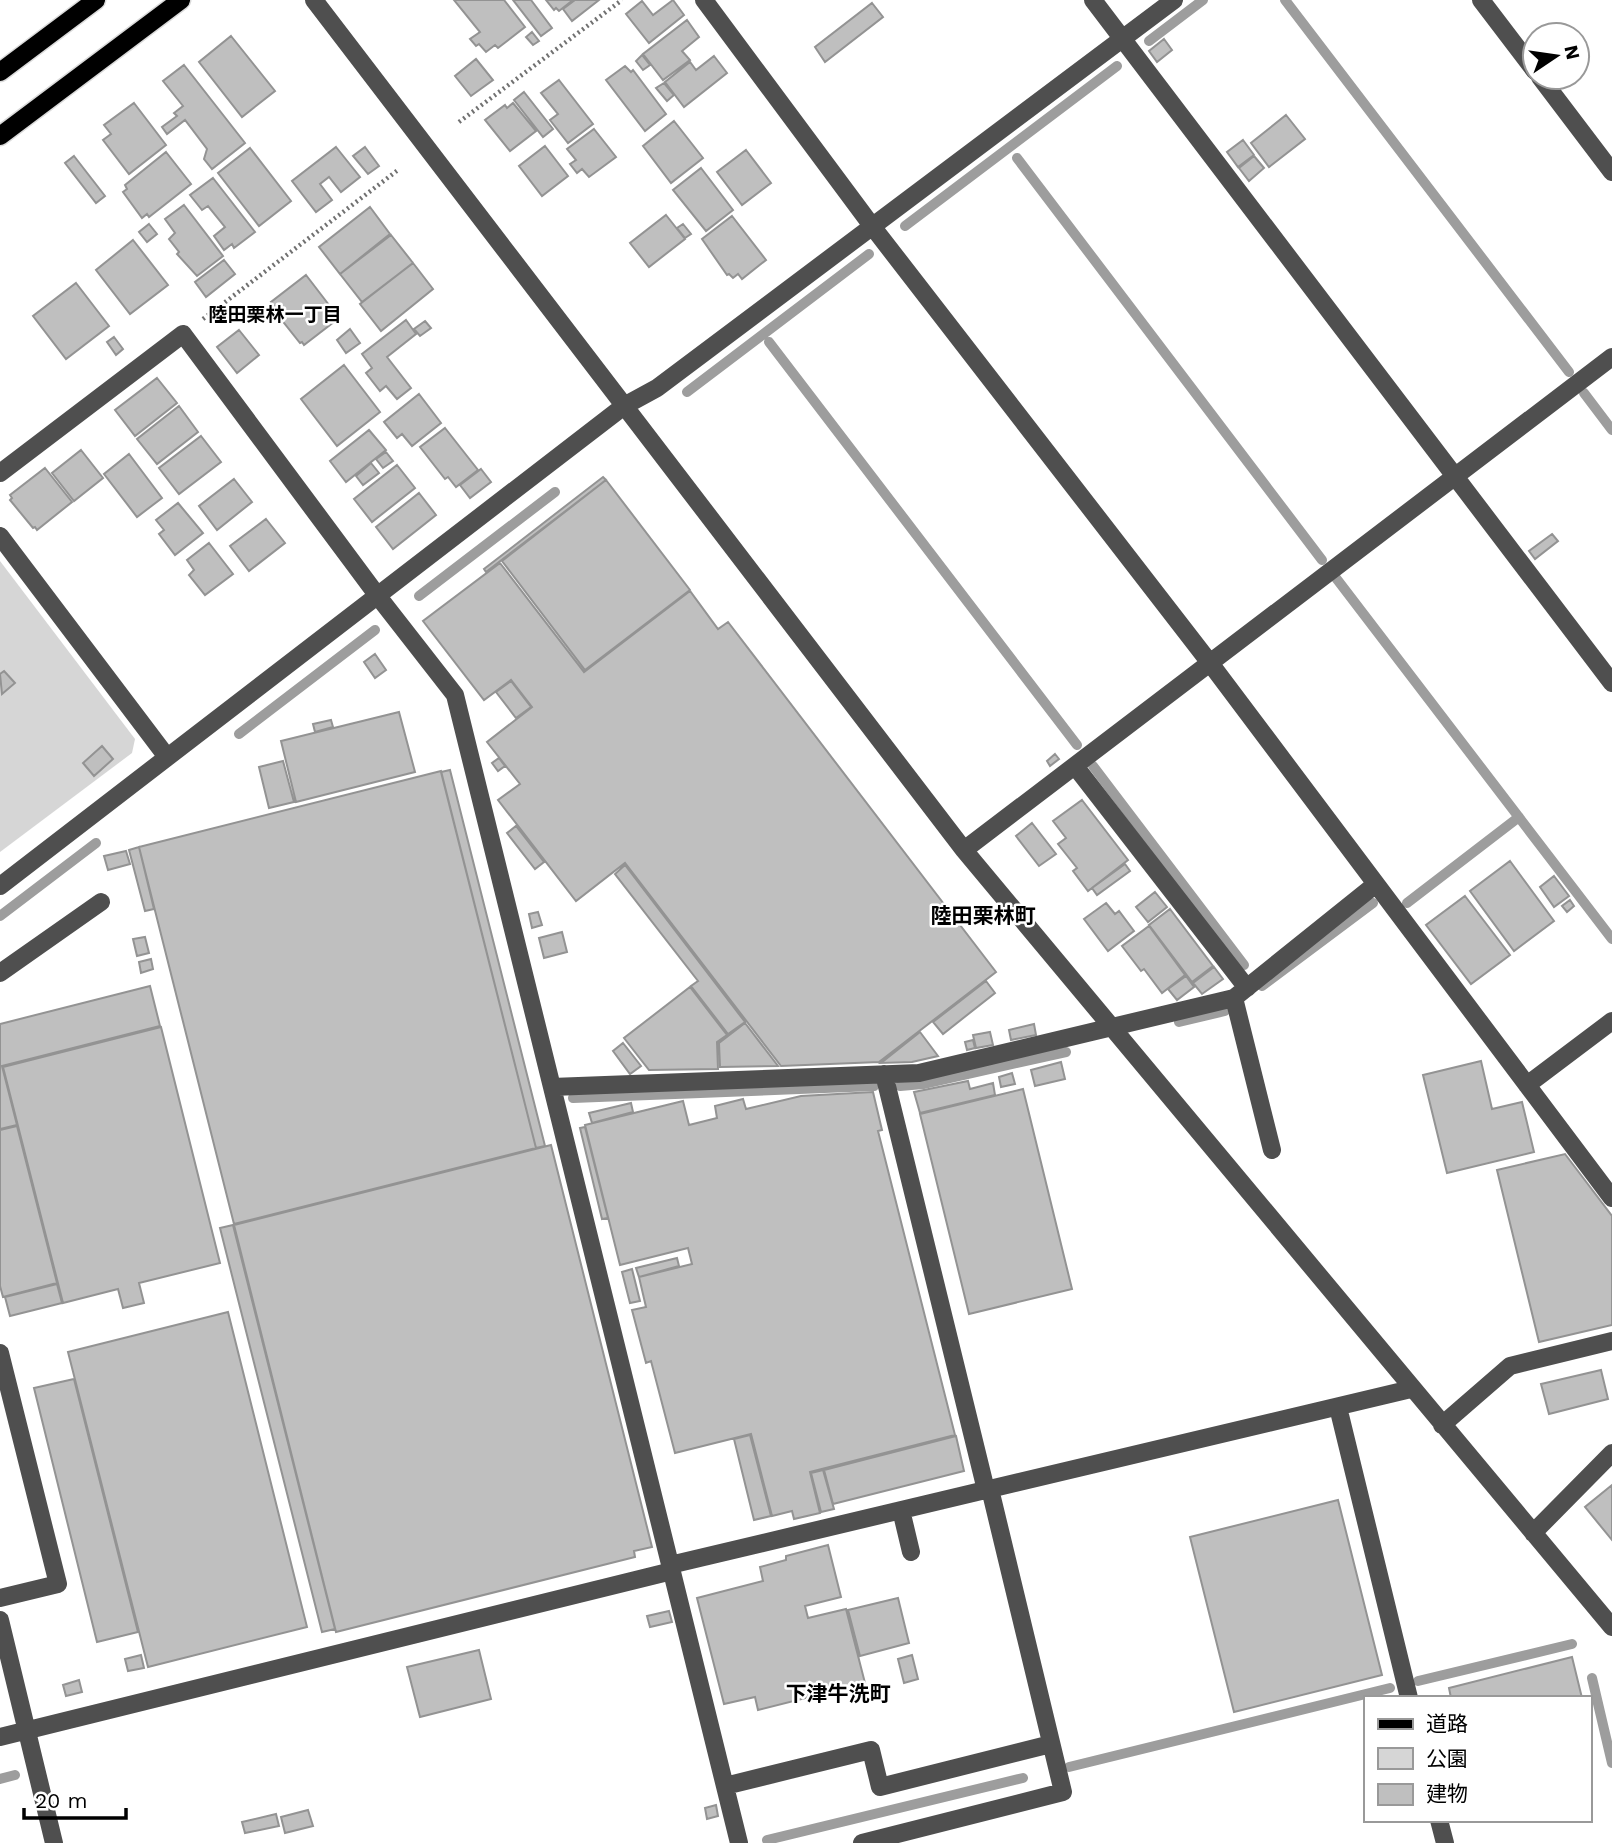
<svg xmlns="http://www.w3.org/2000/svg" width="1612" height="1843" viewBox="0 0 1612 1843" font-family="'Work Sans','Noto Sans JP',sans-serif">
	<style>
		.green { fill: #d6d6d6 }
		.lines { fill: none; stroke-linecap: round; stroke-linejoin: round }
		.stream { stroke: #9d9d9d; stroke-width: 10 }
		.building { fill: #bfbfbf; stroke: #939393; stroke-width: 2 }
		.major-casing { stroke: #dbdbdb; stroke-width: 21 }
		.path { stroke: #717171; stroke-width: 4.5; stroke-dasharray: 2 3.5; stroke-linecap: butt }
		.minor { stroke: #4f4f4f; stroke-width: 18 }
		.major { stroke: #000; stroke-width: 18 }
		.labels { text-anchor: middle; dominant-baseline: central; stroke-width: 5; stroke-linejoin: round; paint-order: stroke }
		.neighbourhood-label { font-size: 19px; font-weight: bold; fill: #000; stroke: #fff }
		.quarter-label { font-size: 21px; font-weight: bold; fill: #000; stroke: #fff }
	</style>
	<rect width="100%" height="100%" fill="#fff"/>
	<!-- green -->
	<path class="green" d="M 0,561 L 135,739 L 132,753 L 0,852 Z"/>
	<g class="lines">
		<!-- stream -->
		<path class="stream" d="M 1285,0 L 1569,372
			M 1149,41 L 1203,0
			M 1017,158 L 1322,560
			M 905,226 L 1117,66
			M 769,342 L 1077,745
			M 687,392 L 869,254
			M 1584,393 L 1612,430
			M 1336,578 L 1612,939
			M 419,596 L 555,492
			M 239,734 L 375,630
			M 1093,766 L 1244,965
			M 1407,903 L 1519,817
			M 0,916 L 96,843
			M 1262,986 L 1373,903
			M 1179,1022 L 1225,1011
			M 900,1086 L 923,1084 L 1066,1052
			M 573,1098 L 874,1086
			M 1592,1678 L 1612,1763
			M 1418,1681 L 1572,1644
			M 1069,1767 L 1390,1688
			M 0,1779 L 15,1775
			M 767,1840 L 1023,1778"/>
	</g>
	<!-- building -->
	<path class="building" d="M 454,0 L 504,0 L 525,27 L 498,48 L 495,45 L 486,52 L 479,44 L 476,46 L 470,39 L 480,32 Z
		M 513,0 L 531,0 L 552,28 L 541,36 Z
		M 546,0 L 573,0 L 559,11 L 556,8 L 554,10 Z
		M 575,0 L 599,0 L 572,21 L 563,9 Z
		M 673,0 L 684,15 L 649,43 L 626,14 L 642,1 L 653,15 Z
		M 872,3 L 883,17 L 825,62 L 815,47 Z
		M 687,20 L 699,37 L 682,51 L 690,60 L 663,80 L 643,54 Z
		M 532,32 L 539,41 L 533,45 L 526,37 Z
		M 231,36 L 275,91 L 242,117 L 199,62 Z
		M 1164,39 L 1172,50 L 1157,62 L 1149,51 Z
		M 642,55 L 650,65 L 643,70 L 636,61 Z
		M 714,56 L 727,73 L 684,107 L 665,82 L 690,62 L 696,70 Z
		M 476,59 L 493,80 L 471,96 L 455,76 Z
		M 184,65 L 245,143 L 212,169 L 204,159 L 207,149 L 185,120 L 167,134 L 162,127 L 177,116 L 174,113 L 183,106 L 163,81 Z
		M 625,66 L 631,72 L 633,70 L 666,114 L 645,131 L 606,80 Z
		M 559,80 L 593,124 L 568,143 L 550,120 L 558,114 L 541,93 Z
		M 664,83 L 674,95 L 667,101 L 656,88 Z
		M 524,92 L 553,129 L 543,137 L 514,100 Z
		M 134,103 L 166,145 L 129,174 L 103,140 L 111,134 L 104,125 Z
		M 513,103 L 536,131 L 510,151 L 485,120 L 505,105 L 507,108 Z
		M 1286,115 L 1305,139 L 1269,167 L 1251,143 Z
		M 674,121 L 703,158 L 671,183 L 643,146 Z
		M 594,129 L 616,157 L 589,177 L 582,169 L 577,173 L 570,164 L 576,160 L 567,149 Z
		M 1243,140 L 1254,155 L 1238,167 L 1227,152 Z
		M 545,146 L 568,176 L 542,196 L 519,166 Z
		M 336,147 L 360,177 L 341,192 L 329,177 L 320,184 L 332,200 L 316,212 L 292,181 Z
		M 365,147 L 379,166 L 368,174 L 353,156 Z
		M 250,148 L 291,201 L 259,226 L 218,173 Z
		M 746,150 L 771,183 L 742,205 L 717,172 Z
		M 166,152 L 191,184 L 149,217 L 147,214 L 142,218 L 123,192 L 127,189 L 125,185 Z
		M 74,156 L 105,196 L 96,203 L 65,163 Z
		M 1254,156 L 1264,168 L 1249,181 L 1239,168 Z
		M 701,168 L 733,210 L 706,231 L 673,190 Z
		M 213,178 L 255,232 L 234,248 L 232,244 L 224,250 L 214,236 L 225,227 L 208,206 L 202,210 L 190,195 Z
		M 184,205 L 223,256 L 197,276 L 177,254 L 179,252 L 169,239 L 175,233 L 165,219 Z
		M 370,207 L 390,234 L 340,274 L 319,247 Z
		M 666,215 L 685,239 L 649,267 L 630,243 Z
		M 732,216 L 766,260 L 742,279 L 738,274 L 733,278 L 729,274 L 727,275 L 702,239 Z
		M 149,224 L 157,234 L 147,242 L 139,232 Z
		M 683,224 L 691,234 L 685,238 L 677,228 Z
		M 391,235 L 413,263 L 362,302 L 340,274 Z
		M 133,240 L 168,285 L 130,314 L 96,270 Z
		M 224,260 L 235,274 L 206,297 L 195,282 Z
		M 413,263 L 433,289 L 381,331 L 360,304 Z
		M 306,275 L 339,318 L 304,345 L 302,342 L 300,343 L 277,314 L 279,312 L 271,302 Z
		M 76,283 L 109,326 L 66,359 L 33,316 Z
		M 406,320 L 416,334 L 387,357 L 411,388 L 397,399 L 386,386 L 380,391 L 366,373 L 372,368 L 362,354 Z
		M 425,321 L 431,328 L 420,336 L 414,329 Z
		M 350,329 L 360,343 L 346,353 L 337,340 Z
		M 239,330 L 259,355 L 237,373 L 217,347 Z
		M 114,337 L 123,349 L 116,355 L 107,342 Z
		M 344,365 L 380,412 L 337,446 L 301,399 Z
		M 157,378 L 177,403 L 135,436 L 115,410 Z
		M 419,394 L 441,423 L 412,446 L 402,434 L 397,438 L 384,422 Z
		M 179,406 L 198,432 L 157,464 L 137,439 Z
		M 445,428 L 478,470 L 456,487 L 448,477 L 445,479 L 420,447 Z
		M 369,430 L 386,450 L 346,482 L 330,461 Z
		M 201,436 L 221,462 L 179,494 L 159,468 Z
		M 81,450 L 103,478 L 74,501 L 52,473 Z
		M 386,452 L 393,461 L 383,468 L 376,459 Z
		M 129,454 L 162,498 L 137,517 L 104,474 Z
		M 371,463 L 379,473 L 363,485 L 356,476 Z
		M 397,465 L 415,488 L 372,522 L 354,499 Z
		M 45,468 L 72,502 L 37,530 L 35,527 L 33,528 L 10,500 L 12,498 L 10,495 Z
		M 481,469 L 491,482 L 470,498 L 460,485 Z
		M 603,477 L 606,480 L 486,572 L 484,569 Z
		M 234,479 L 252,502 L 217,530 L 199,506 Z
		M 606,480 L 690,590 L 585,670 L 502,561 Z
		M 419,493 L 436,515 L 393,549 L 376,527 Z
		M 178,503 L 203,533 L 175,555 L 159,534 L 164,530 L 156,520 Z
		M 266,519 L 285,543 L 249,571 L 230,546 Z
		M 1552,534 L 1558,541 L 1535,559 L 1529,551 Z
		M 209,543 L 233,574 L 205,595 L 189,575 L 194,570 L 187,560 Z
		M 500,563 L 584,672 L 690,591 L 718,629 L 728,622 L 996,972 L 879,1062 L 781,1066 L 625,863 L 576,901 L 498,800 L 520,784 L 487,742 L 532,707 L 511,680 L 484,700 L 423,621 Z
		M 375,654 L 386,670 L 375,678 L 364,662 Z
		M 4,671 L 15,683 L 2,694 L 0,674 Z
		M 511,681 L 531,707 L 516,718 L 496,692 Z
		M 399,712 L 415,772 L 296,802 L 281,741 Z
		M 331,720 L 333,727 L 315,732 L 313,724 Z
		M 102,746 L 113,759 L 94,776 L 83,763 Z
		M 1055,754 L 1059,759 L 1050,766 L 1047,761 Z
		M 499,758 L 505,766 L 498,771 L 492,763 Z
		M 283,761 L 294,802 L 269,808 L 259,767 Z
		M 450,770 L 545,1146 L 536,1148 L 441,772 Z
		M 441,771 L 536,1148 L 234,1224 L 139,847 Z
		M 1082,800 L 1128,860 L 1088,891 L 1073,871 L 1077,868 L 1058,844 L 1066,838 L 1053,821 Z
		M 1032,823 L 1056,854 L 1039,866 L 1016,836 Z
		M 516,826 L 544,862 L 535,869 L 507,833 Z
		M 139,847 L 154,909 L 145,911 L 129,850 Z
		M 126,851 L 130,864 L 108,870 L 104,856 Z
		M 1510,861 L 1554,921 L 1514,951 L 1470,891 Z
		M 1125,864 L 1130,871 L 1097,895 L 1092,888 Z
		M 625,865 L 745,1022 L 728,1034 L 691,986 L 698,981 L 615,874 Z
		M 1554,876 L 1569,896 L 1554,907 L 1540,887 Z
		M 1155,892 L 1167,907 L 1148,922 L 1136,907 Z
		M 1465,896 L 1510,955 L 1471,984 L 1426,925 Z
		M 1570,900 L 1574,906 L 1567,912 L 1562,906 Z
		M 1106,903 L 1115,914 L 1119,911 L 1134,931 L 1108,951 L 1084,919 Z
		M 1170,909 L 1213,966 L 1192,982 L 1149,925 Z
		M 538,912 L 542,925 L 532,928 L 529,914 Z
		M 1149,926 L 1185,975 L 1162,993 L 1144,969 L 1141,971 L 1122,946 Z
		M 562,932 L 567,952 L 544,958 L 539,938 Z
		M 145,937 L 149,953 L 137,956 L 133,939 Z
		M 151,959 L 153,969 L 141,973 L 139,962 Z
		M 1214,967 L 1223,979 L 1202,994 L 1193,983 Z
		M 1186,976 L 1194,987 L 1177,1000 L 1168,989 Z
		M 986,981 L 995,993 L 943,1034 L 933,1022 Z
		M 150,986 L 160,1026 L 2,1066 L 17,1125 L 0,1129 L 0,1024 Z
		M 690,987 L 727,1035 L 717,1042 L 718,1069 L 649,1070 L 624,1038 Z
		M 745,1023 L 778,1066 L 720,1067 L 719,1043 Z
		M 1034,1024 L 1036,1035 L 1011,1040 L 1009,1030 Z
		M 161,1027 L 220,1263 L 139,1283 L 144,1303 L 123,1308 L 118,1289 L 63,1303 L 3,1067 Z
		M 920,1032 L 938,1056 L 912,1062 L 881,1063 Z
		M 990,1032 L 993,1045 L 976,1048 L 973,1035 Z
		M 973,1040 L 975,1048 L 967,1050 L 965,1042 Z
		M 623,1043 L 641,1066 L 630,1074 L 613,1051 Z
		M 1481,1061 L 1492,1109 L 1522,1102 L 1534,1152 L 1447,1173 L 1423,1075 Z
		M 1061,1062 L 1065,1079 L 1035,1086 L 1031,1070 Z
		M 1012,1073 L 1015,1084 L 1001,1087 L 999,1077 Z
		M 968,1081 L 970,1089 L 993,1083 L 995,1095 L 920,1113 L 914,1092 Z
		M 1023,1089 L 1072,1289 L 969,1314 L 920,1114 Z
		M 873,1092 L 882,1130 L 878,1131 L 955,1435 L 810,1472 L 820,1513 L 794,1519 L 792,1511 L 772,1516 L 751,1434 L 675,1453 L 651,1361 L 646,1363 L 632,1310 L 646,1307 L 639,1277 L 692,1264 L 688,1248 L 620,1265 L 585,1125 L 683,1101 L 689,1125 L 717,1118 L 715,1106 L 743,1099 L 746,1109 L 801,1096 Z
		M 631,1103 L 633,1112 L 592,1123 L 589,1113 Z
		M 17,1126 L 57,1283 L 3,1297 L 0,1286 L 0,1130 Z
		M 585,1127 L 608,1218 L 602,1219 L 580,1128 Z
		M 551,1145 L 652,1547 L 634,1551 L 635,1557 L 336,1632 L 234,1225 Z
		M 1565,1154 L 1612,1216 L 1612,1325 L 1539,1342 L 1497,1170 Z
		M 233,1225 L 335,1629 L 322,1632 L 220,1228 Z
		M 677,1258 L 679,1266 L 639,1277 L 636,1268 Z
		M 632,1269 L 640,1301 L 630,1303 L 622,1272 Z
		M 57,1284 L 62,1303 L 10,1316 L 5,1297 Z
		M 228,1312 L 307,1627 L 148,1667 L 68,1352 Z
		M 1601,1370 L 1608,1399 L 1549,1414 L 1541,1384 Z
		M 74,1379 L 138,1632 L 97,1642 L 34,1388 Z
		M 750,1435 L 771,1516 L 754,1520 L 734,1439 Z
		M 956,1436 L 964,1471 L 833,1504 L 824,1470 Z
		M 823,1470 L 834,1509 L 821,1512 L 811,1473 Z
		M 1612,1485 L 1612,1540 L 1585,1507 Z
		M 1338,1500 L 1382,1675 L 1234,1712 L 1190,1537 Z
		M 828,1545 L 841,1597 L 805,1606 L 808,1618 L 846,1609 L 865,1683 L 758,1710 L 755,1697 L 724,1704 L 697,1598 L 763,1581 L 760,1567 L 786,1560 L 786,1556 Z
		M 898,1598 L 909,1643 L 860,1656 L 848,1610 Z
		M 669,1611 L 672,1622 L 650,1627 L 647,1616 Z
		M 479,1650 L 491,1699 L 420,1717 L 407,1667 Z
		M 141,1655 L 144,1668 L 128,1671 L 125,1659 Z
		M 912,1655 L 918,1679 L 904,1683 L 898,1659 Z
		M 1572,1657 L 1582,1698 L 1451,1698 L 1449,1688 Z
		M 79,1680 L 82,1692 L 66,1696 L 63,1685 Z
		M 716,1805 L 718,1816 L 707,1819 L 705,1808 Z
		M 308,1810 L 313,1826 L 285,1833 L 281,1817 Z
		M 276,1814 L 279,1826 L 245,1833 L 242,1822 Z"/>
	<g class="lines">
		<!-- major casing -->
		<g class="major-casing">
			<path id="major" d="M 0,72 L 96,0
				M 0,136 L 181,0"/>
		</g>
		<!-- path -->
		<path class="path" d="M 459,122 L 622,0
			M 203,319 L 398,170"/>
		<!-- minor -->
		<path class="minor" d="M 314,0 L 964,850 L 1612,1627
			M 704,0 L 872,226 L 1210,663 L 1612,1198
			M 1093,0 L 1612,683
			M 1481,0 L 1535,71
			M 1540,77 L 1612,172
			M 0,473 L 183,334 L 377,595 L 455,695 L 739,1843
			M 0,536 L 167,757
			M 1075,766 L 1247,988
			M 964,850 L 1612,357
			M 0,886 L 624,406 L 657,388 L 1174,0
			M 0,973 L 101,902
			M 1234,998 L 1272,1150
			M 884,1074 L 986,1490
			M 1527,1085 L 1612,1021
			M 552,1087 L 919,1073 L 1234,998 L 1376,884
			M 0,1353 L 58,1584 L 0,1598
			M 1338,1407 L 1409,1698
			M 1442,1425 L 1510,1366 L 1612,1341
			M 901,1510 L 911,1552
			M 1533,1533 L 1612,1453
			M 670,1565 L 1411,1389
			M 0,1620 L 54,1843
			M 0,1737 L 672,1571
			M 725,1786 L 871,1750 L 880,1787 L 1051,1744
			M 1439,1820 L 1445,1843
			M 862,1843 L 1063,1792 L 990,1489"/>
		<!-- major -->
		<use href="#major" class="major"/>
	</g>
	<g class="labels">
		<!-- neighbourhood labels -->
		<g class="neighbourhood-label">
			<text x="275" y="314">陸田栗林一丁目</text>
		</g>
		<!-- quarter labels -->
		<g class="quarter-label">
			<text x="983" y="915">陸田栗林町</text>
			<text x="838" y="1693">下津牛洗町</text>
		</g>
	</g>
	<!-- legend -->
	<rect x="1364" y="1696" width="228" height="126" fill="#ffffff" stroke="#999999" stroke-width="2"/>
	<rect x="1378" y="1719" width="35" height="10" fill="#000000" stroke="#999999" stroke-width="2"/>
	<text x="1426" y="1731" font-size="21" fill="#000000">道路</text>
	<rect x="1378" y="1748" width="35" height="21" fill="#d6d6d6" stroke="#999999" stroke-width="2"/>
	<text x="1426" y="1766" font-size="21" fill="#000000">公園</text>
	<rect x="1378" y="1784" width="35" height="21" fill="#bfbfbf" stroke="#999999" stroke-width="2"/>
	<text x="1426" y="1801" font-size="21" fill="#000000">建物</text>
	<!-- north arrow -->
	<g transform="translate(1556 56) rotate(77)"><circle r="33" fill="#ffffff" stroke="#999999" stroke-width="2"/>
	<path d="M0-5L12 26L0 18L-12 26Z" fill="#000000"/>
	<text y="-10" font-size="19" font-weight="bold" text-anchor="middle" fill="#000000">N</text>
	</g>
	<!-- scale -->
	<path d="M24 1808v10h102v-10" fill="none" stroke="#000000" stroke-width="3.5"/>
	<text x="35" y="1808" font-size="21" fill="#000000" stroke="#ffffff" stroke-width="5" paint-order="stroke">20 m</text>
</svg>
